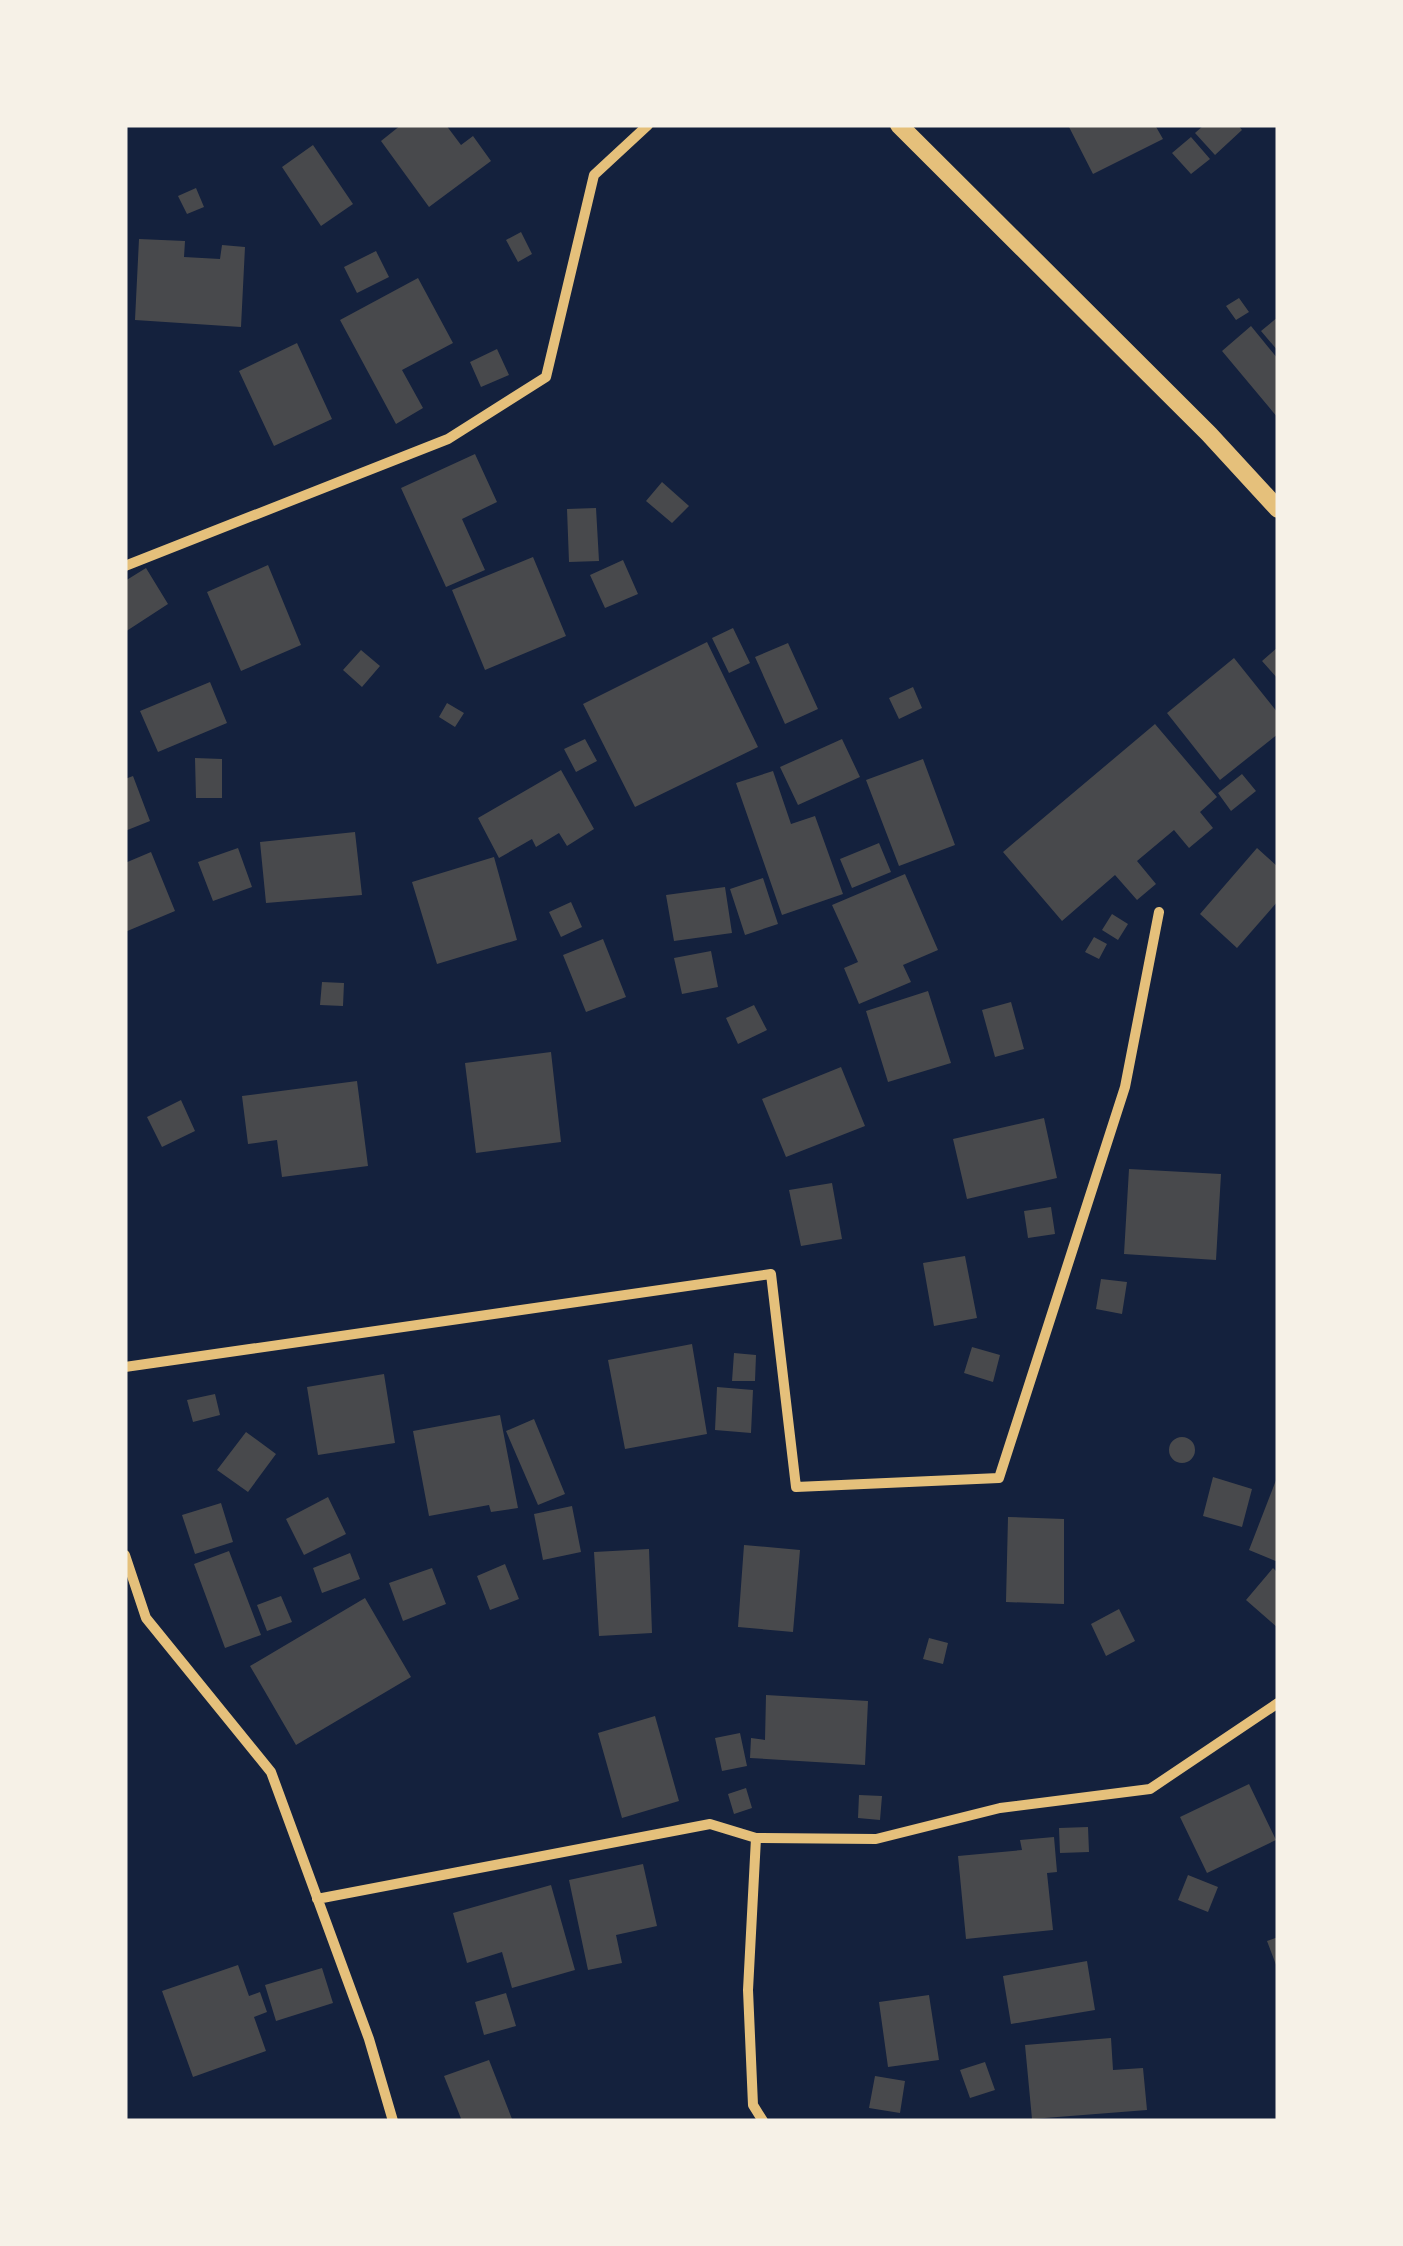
<svg xmlns="http://www.w3.org/2000/svg" width="1403" height="2246" viewBox="0 0 1403 2246" font-family="'Nunito Sans',sans-serif">
	<style>
		.building { fill: #48494c }
		.lines { fill: none; stroke-linecap: round; stroke-linejoin: round }
		.minor { stroke: #e5c07b; stroke-width: 10 }
		.tertiary { stroke: #e5c07b; stroke-width: 18 }
	</style>
	<rect width="100%" height="100%" fill="#14213d"/>
	<!-- building -->
	<path class="building" d="M 401,125 L 446,125 L 461,145 L 473,136 L 491,161 L 429,207 L 381,141 Z
		M 1068,125 L 1155,125 L 1163,139 L 1093,174 Z
		M 1204,125 L 1238,125 L 1242,130 L 1215,155 L 1195,133 Z
		M 1191,137 L 1210,159 L 1191,174 L 1172,153 Z
		M 313,145 L 353,204 L 321,226 L 282,167 Z
		M 196,188 L 204,207 L 187,214 L 178,196 Z
		M 521,232 L 532,254 L 518,262 L 506,240 Z
		M 139,239 L 185,241 L 184,257 L 220,259 L 222,245 L 245,247 L 241,327 L 135,320 Z
		M 376,251 L 389,277 L 357,293 L 344,267 Z
		M 418,278 L 453,343 L 402,370 L 423,408 L 396,424 L 340,320 Z
		M 1239,298 L 1249,312 L 1236,320 L 1226,306 Z
		M 1278,317 L 1278,351 L 1261,331 Z
		M 1251,326 L 1278,359 L 1278,418 L 1222,351 Z
		M 297,343 L 332,419 L 274,446 L 239,371 Z
		M 497,349 L 509,375 L 481,387 L 470,362 Z
		M 475,454 L 497,502 L 462,519 L 485,570 L 446,587 L 401,488 Z
		M 662,482 L 689,506 L 672,523 L 646,501 Z
		M 596,508 L 599,561 L 569,562 L 567,509 Z
		M 533,557 L 566,636 L 485,670 L 452,590 Z
		M 623,560 L 638,594 L 605,608 L 590,575 Z
		M 268,565 L 301,645 L 241,671 L 207,592 Z
		M 146,568 L 168,604 L 125,632 L 125,581 Z
		M 733,628 L 750,663 L 729,673 L 712,638 Z
		M 707,642 L 758,747 L 635,807 L 583,704 Z
		M 788,643 L 818,709 L 785,724 L 755,657 Z
		M 1278,647 L 1278,679 L 1262,661 Z
		M 361,650 L 380,666 L 362,687 L 343,670 Z
		M 1234,658 L 1278,713 L 1278,734 L 1220,780 L 1167,713 Z
		M 210,682 L 227,723 L 158,752 L 140,711 Z
		M 913,687 L 922,708 L 899,719 L 889,698 Z
		M 447,703 L 464,713 L 455,727 L 439,717 Z
		M 1155,724 L 1217,797 L 1200,812 L 1213,828 L 1189,848 L 1174,830 L 1137,861 L 1156,884 L 1137,900 L 1115,875 L 1062,921 L 1003,852 Z
		M 585,739 L 597,761 L 576,772 L 564,749 Z
		M 842,739 L 860,777 L 798,805 L 780,767 Z
		M 195,758 L 222,759 L 222,798 L 196,798 Z
		M 923,759 L 955,845 L 899,866 L 866,780 Z
		M 561,770 L 594,829 L 567,846 L 559,833 L 536,847 L 532,839 L 499,858 L 478,818 Z
		M 773,771 L 791,824 L 815,816 L 843,894 L 782,915 L 736,783 Z
		M 1242,774 L 1256,791 L 1231,811 L 1218,793 Z
		M 133,776 L 150,821 L 125,831 L 125,779 Z
		M 355,832 L 362,895 L 266,903 L 260,842 Z
		M 879,843 L 891,872 L 852,888 L 840,859 Z
		M 238,848 L 252,887 L 213,901 L 198,862 Z
		M 1257,848 L 1278,867 L 1278,901 L 1237,948 L 1200,914 Z
		M 151,852 L 175,911 L 125,932 L 125,863 Z
		M 494,857 L 517,940 L 437,964 L 412,882 Z
		M 905,874 L 938,950 L 903,965 L 911,982 L 859,1004 L 844,968 L 858,962 L 832,905 Z
		M 763,878 L 778,924 L 745,935 L 730,889 Z
		M 725,887 L 732,933 L 674,941 L 666,895 Z
		M 571,902 L 582,927 L 561,937 L 549,912 Z
		M 1112,914 L 1128,924 L 1118,940 L 1102,930 Z
		M 1094,937 L 1107,944 L 1099,959 L 1085,952 Z
		M 603,939 L 626,997 L 586,1012 L 563,955 Z
		M 711,951 L 718,987 L 682,994 L 674,958 Z
		M 322,982 L 344,983 L 343,1006 L 320,1005 Z
		M 928,991 L 951,1063 L 888,1082 L 866,1011 Z
		M 1011,1002 L 1024,1049 L 995,1057 L 982,1010 Z
		M 754,1005 L 767,1030 L 738,1044 L 726,1018 Z
		M 551,1052 L 561,1142 L 476,1153 L 465,1063 Z
		M 841,1067 L 865,1126 L 786,1157 L 762,1099 Z
		M 357,1081 L 368,1166 L 282,1177 L 277,1140 L 248,1144 L 242,1096 Z
		M 181,1100 L 195,1131 L 162,1147 L 147,1117 Z
		M 1044,1118 L 1057,1178 L 967,1199 L 953,1139 Z
		M 1129,1169 L 1221,1174 L 1216,1260 L 1124,1254 Z
		M 832,1183 L 842,1239 L 801,1246 L 789,1190 Z
		M 1051,1207 L 1055,1234 L 1028,1238 L 1024,1211 Z
		M 965,1256 L 977,1318 L 934,1326 L 923,1263 Z
		M 1101,1279 L 1127,1282 L 1122,1314 L 1096,1309 Z
		M 692,1344 L 707,1434 L 625,1449 L 608,1360 Z
		M 972,1347 L 1000,1355 L 993,1382 L 964,1373 Z
		M 734,1353 L 756,1355 L 755,1381 L 732,1381 Z
		M 384,1374 L 395,1443 L 318,1455 L 307,1387 Z
		M 717,1387 L 753,1390 L 751,1433 L 715,1430 Z
		M 215,1394 L 220,1415 L 193,1422 L 187,1400 Z
		M 500,1415 L 518,1508 L 491,1512 L 489,1505 L 429,1516 L 413,1431 Z
		M 534,1419 L 565,1494 L 538,1505 L 506,1431 Z
		M 246,1432 L 276,1454 L 248,1492 L 217,1470 Z
		M1169 1450a13 13 0 1 1 26 0a13 13 0 1 1-26 0Z
		M 1278,1475 L 1278,1562 L 1249,1550 Z
		M 1213,1477 L 1252,1489 L 1242,1527 L 1203,1516 Z
		M 328,1497 L 346,1534 L 304,1555 L 286,1519 Z
		M 221,1503 L 233,1542 L 195,1554 L 182,1515 Z
		M 572,1506 L 581,1552 L 543,1560 L 534,1514 Z
		M 1008,1517 L 1064,1519 L 1064,1604 L 1006,1602 Z
		M 744,1545 L 800,1550 L 793,1632 L 738,1627 Z
		M 649,1549 L 652,1633 L 599,1636 L 594,1552 Z
		M 229,1551 L 261,1635 L 225,1648 L 194,1564 Z
		M 350,1553 L 360,1579 L 322,1593 L 313,1568 Z
		M 505,1564 L 519,1599 L 490,1610 L 477,1576 Z
		M 432,1568 L 446,1604 L 403,1621 L 389,1583 Z
		M 1273,1568 L 1278,1573 L 1278,1628 L 1246,1600 Z
		M 281,1596 L 292,1622 L 267,1631 L 257,1605 Z
		M 365,1598 L 411,1677 L 296,1745 L 250,1666 Z
		M 1119,1609 L 1135,1641 L 1106,1656 L 1091,1624 Z
		M 929,1638 L 948,1643 L 943,1664 L 923,1659 Z
		M 766,1695 L 868,1701 L 865,1765 L 750,1758 L 751,1738 L 765,1740 Z
		M 655,1716 L 679,1801 L 622,1818 L 598,1733 Z
		M 740,1733 L 747,1766 L 722,1771 L 715,1738 Z
		M 1249,1784 L 1276,1840 L 1207,1873 L 1180,1817 Z
		M 746,1788 L 752,1808 L 734,1814 L 728,1794 Z
		M 859,1795 L 882,1796 L 880,1820 L 858,1818 Z
		M 1088,1827 L 1089,1852 L 1060,1853 L 1059,1828 Z
		M 1054,1837 L 1057,1872 L 1047,1873 L 1053,1930 L 966,1939 L 958,1856 L 1022,1850 L 1020,1840 Z
		M 643,1864 L 657,1926 L 616,1935 L 622,1963 L 588,1970 L 569,1880 Z
		M 1188,1875 L 1218,1887 L 1208,1912 L 1178,1900 Z
		M 551,1885 L 575,1970 L 512,1988 L 502,1952 L 467,1963 L 453,1913 Z
		M 1278,1937 L 1278,1970 L 1267,1941 Z
		M 1087,1961 L 1095,2010 L 1011,2024 L 1003,1976 Z
		M 238,1965 L 249,1996 L 260,1992 L 267,2012 L 254,2017 L 266,2051 L 193,2077 L 162,1991 Z
		M 322,1968 L 333,2003 L 276,2021 L 265,1985 Z
		M 506,1993 L 516,2026 L 484,2035 L 475,2002 Z
		M 929,1995 L 939,2060 L 888,2067 L 879,2002 Z
		M 1111,2038 L 1113,2070 L 1143,2068 L 1147,2110 L 1032,2119 L 1025,2045 Z
		M 489,2060 L 512,2119 L 507,2121 L 462,2121 L 444,2076 Z
		M 985,2062 L 995,2090 L 970,2098 L 960,2070 Z
		M 875,2076 L 905,2081 L 900,2113 L 869,2108 Z"/>
	<g class="lines">
		<!-- minor -->
		<path class="minor" d="M 125,566 L 448,439 L 546,377 L 594,175 L 648,125
			M 125,1367 L 771,1274 L 796,1487 L 999,1478 L 1125,1087 L 1159,912
			M 125,1555 L 146,1618 L 271,1772 L 369,2039 L 393,2121
			M 756,1838 L 748,1990 L 753,2105 L 763,2121
			M 317,1899 L 710,1824 L 756,1838 L 876,1839 L 1000,1808 L 1150,1789 L 1278,1703"/>
		<!-- tertiary -->
		<path class="tertiary" d="M 899,125 L 1209,434 L 1278,509"/>
	</g>
	<!-- border -->
	<rect width="1403" height="2246" fill="none" stroke="#f6f1e7" stroke-width="255"/>
</svg>
